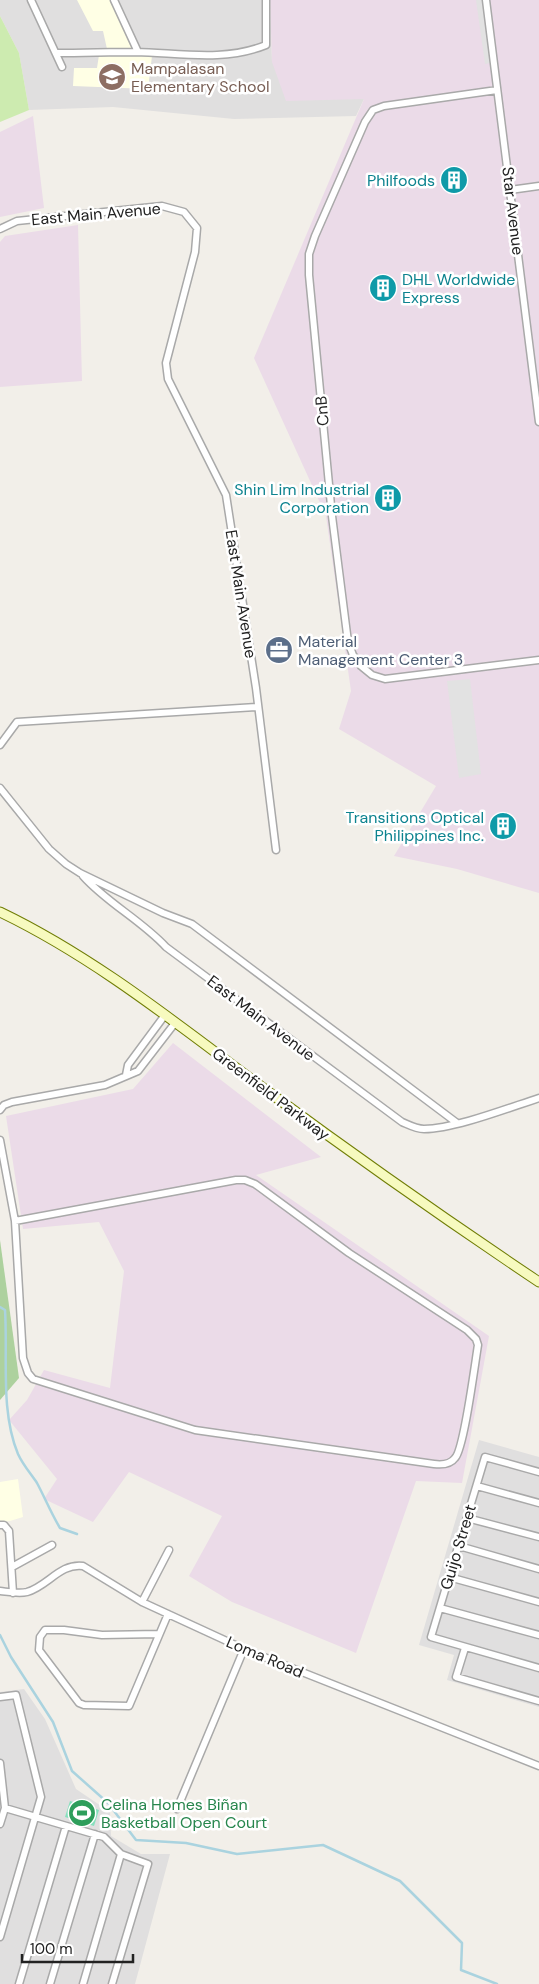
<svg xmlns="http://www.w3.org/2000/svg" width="539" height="1984" viewBox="0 0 539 1984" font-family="'DM Sans',sans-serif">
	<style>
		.residential { fill: #e0dfdf }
		.industrial { fill: #ebdbe8 }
		.education { fill: #ffffe5 }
		.grass { fill: #cdebb0 }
		.forest { fill: #add19e }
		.pitch { fill: #88e0be }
		.parking { fill: #e2e2e2 }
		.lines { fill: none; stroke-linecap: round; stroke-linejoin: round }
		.stream { stroke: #aad3df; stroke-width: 2.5 }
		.street-casing { stroke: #a9a9a9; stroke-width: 9 }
		.secondary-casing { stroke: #707d05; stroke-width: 11 }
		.street { stroke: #fff; stroke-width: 6 }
		.secondary { stroke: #f7fabf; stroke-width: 9 }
		.labels { text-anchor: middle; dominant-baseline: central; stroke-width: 5; stroke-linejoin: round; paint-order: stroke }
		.education-label { font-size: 16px; fill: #785e54; stroke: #fff; text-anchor: start }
		.culture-label { font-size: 16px; fill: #0d838f; stroke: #fff; text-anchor: end }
		.street-label { font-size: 16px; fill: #222; stroke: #fff }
		.service-label { font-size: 16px; fill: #4e5e75; stroke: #fff; text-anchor: start }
		.leisure-label { font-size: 16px; fill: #27864d; stroke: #fff; text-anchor: start }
	</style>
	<rect width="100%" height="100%" fill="#f2efe9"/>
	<!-- residential -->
	<path class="residential" d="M 0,0 L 270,0 L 272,62 L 364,99 L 356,116 L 234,119 L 113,107 L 29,110 L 19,53 L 0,16 Z
		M 479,1440 L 539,1457 L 539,1707 L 447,1680 L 454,1655 L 419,1645 Z
		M 24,1689 L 45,1719 L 76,1789 L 110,1812 L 111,1836 L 141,1854 L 170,1854 L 135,1984 L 0,1984 L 0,1692 Z"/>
	<!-- industrial -->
	<path class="industrial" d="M 270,0 L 539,0 L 539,893 L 457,869 L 394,856 L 436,786 L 339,729 L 351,691 L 326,516 L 254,358 L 364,99 L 286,101 L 272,62 Z
		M 33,116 L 44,208 L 0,217 L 0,132 Z
		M 78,225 L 82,381 L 0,387 L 0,242 L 5,236 Z
		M 173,1043 L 321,1157 L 256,1175 L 489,1336 L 462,1483 L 416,1481 L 356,1653 L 232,1602 L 189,1576 L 222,1516 L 129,1472 L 93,1522 L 44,1499 L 57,1479 L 9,1420 L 27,1400 L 44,1370 L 110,1388 L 124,1271 L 99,1222 L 23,1229 L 6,1116 L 133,1089 Z"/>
	<!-- education -->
	<path class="education" d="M 77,0 L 112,0 L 135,49 L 107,49 L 103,31 L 93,31 Z
		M 99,55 L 152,56 L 148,89 L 73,86 L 74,68 L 97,68 Z
		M 18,1479 L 23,1517 L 10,1521 L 0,1522 L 0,1482 Z"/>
	<!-- grass -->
	<path class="grass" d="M 0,16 L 19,53 L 29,110 L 0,122 Z"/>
	<!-- forest -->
	<path class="forest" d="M 0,1240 L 19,1378 L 0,1400 Z"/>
	<!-- pitch -->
	<path class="pitch" d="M 70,1801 L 99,1810 L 94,1826 L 65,1817 Z"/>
	<!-- parking -->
	<path class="parking" d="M 476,0 L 482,0 L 490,63 L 485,64 Z
		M 470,679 L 481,774 L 459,778 L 447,681 Z"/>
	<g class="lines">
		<!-- stream -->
		<path class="stream" d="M 0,1307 L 5,1310 C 8,1356 0,1411 18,1454 C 23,1465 31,1474 37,1483 C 45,1498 51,1513 60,1528 L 77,1534
			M 0,1635 L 11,1657 L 53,1722 L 72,1771 L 108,1803 L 136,1840 L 186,1843 L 237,1854 L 323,1845 L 400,1881 L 462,1943 L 461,1970 L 497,1984"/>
		<!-- street casing -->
		<g class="street-casing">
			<path id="street" d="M 31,0 L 62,67
				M 114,0 L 138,52
				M 486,0 L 539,422
				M 56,53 C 83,53 110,52 136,52 C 180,53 224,62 266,45 L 266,0
				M 497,90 L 384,106 L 373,110 L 365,122 L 315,236 L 309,254 L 309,275 L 332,516 L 348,642 L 353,655 L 361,666 L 372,675 L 385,679 L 539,660
				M 510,190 L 539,186
				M 0,229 L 17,221 L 162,206 L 184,212 L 197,228 L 195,252 L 166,363 L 168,379 L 226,495 L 256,688 L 276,850
				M 0,745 L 17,722 L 257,707
				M 0,788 L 49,849 L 66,864 L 80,873 L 163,913 L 192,924 L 457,1123
				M 83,876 C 107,903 141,920 166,947 L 402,1122 C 409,1125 416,1129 424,1129 C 454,1129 508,1108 539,1098
				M 126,1075 L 128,1065 L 165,1015
				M 0,1110 L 4,1105 L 12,1102 L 105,1085 L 138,1071 L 175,1023
				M 0,1140 L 15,1221 L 23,1358 L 28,1373 L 33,1379 L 195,1430 L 434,1464 C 442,1465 450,1465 455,1458 C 464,1449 475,1363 478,1345 L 476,1339 L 467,1330 L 349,1253 L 255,1184 L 245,1180 L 236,1180 L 15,1221
				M 539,1472 L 485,1457 L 431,1637 L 539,1668
				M 477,1486 L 539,1503
				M 467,1518 L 539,1537
				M 0,1525 L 4,1525 L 9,1531 L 13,1593
				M 459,1546 L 539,1569
				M 12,1567 L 52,1545
				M 449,1577 L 539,1602
				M 0,1591 C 9,1592 19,1594 27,1592 C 48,1586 60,1563 83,1566 L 142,1602 L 244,1649 L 539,1766
				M 142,1602 L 169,1550
				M 440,1608 L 539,1635
				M 159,1634 L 102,1635 L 64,1630 L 45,1630 L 40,1637 L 39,1650 L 79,1703 L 84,1705 L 129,1706 L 168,1614
				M 465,1648 L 456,1677 L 539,1701
				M 0,1697 L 16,1695 L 41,1797 L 0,1937
				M 0,1763 L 5,1808 L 0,1824
				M 5,1808 L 104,1837 L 121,1854 L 148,1864 L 112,1984
				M 177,1809 L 244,1649
				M 19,1984 L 66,1826
				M 50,1984 L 95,1834
				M 83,1984 L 121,1854"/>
		</g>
		<!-- secondary casing -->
		<g class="secondary-casing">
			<path id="secondary" d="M 0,912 C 98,959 183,1029 270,1093 C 358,1158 448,1221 539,1282"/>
		</g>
		<!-- street -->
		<use href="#street" class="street"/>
		<!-- secondary -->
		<use href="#secondary" class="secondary"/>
	</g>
	<!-- icons -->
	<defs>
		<g id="school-disc" transform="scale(1.4375)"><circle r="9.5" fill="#8d6e63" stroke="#fff"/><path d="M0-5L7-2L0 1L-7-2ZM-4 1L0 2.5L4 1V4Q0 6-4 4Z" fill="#fff"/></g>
		<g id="building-disc" transform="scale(1.4375)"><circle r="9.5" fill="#0f9aa8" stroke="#fff"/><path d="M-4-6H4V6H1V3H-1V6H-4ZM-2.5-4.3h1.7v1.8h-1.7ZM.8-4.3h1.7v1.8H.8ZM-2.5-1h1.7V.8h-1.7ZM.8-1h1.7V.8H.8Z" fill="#fff"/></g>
		<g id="office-disc" transform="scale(1.4375)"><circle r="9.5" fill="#5c6f8a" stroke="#fff"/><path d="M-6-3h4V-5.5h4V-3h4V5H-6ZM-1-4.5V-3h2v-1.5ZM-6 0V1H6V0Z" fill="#fff"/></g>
		<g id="stadium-disc" transform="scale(1.4375)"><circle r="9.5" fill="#2e9e5b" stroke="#fff"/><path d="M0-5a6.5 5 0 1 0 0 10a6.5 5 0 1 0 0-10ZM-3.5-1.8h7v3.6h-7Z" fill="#fff"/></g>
	</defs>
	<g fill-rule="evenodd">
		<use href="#school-disc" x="112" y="77"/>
		<use href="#building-disc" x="454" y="180"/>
		<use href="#building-disc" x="383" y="288"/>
		<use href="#building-disc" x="388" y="498"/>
		<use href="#office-disc" x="279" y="650"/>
		<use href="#building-disc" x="503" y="826"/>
		<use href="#stadium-disc" x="82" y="1813"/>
	</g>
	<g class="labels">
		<!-- education labels -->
		<g class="education-label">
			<text x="131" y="68">Mampalasan<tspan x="131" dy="18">Elementary School</tspan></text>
		</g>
		<!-- culture labels -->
		<g class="culture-label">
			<text x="435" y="180">Philfoods</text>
			<text x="402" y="279" text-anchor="start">DHL Worldwide<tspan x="402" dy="18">Express</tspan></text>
			<text x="369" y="489">Shin Lim Industrial<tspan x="369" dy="18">Corporation</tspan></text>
			<text x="484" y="817">Transitions Optical<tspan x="484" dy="18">Philippines Inc.</tspan></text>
		</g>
		<!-- street labels -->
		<g class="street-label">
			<text transform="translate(513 211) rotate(83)">Star Avenue</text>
			<text transform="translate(96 214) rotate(-5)">East Main Avenue</text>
			<text transform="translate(322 411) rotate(-95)">CnB</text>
			<text transform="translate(241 594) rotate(81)">East Main Avenue</text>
			<text transform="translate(261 1018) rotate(37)">East Main Avenue</text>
			<text transform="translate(271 1094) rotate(37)">Greenfield Parkway</text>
			<text transform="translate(458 1547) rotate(-73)">Guijo Street</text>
			<text transform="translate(265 1657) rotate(23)">Loma Road</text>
		</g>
		<!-- service labels -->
		<g class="service-label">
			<text x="298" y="641">Material<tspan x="298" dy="18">Management Center 3</tspan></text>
		</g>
		<!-- leisure labels -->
		<g class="leisure-label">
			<text x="101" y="1804">Celina Homes Biñan<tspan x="101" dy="18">Basketball Open Court</tspan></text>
		</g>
	</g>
	<!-- scale -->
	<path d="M22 1954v8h111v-8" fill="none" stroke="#222222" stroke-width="2.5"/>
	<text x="30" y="1954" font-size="15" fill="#222222" stroke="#ffffff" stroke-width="4" paint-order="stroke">100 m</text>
</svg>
